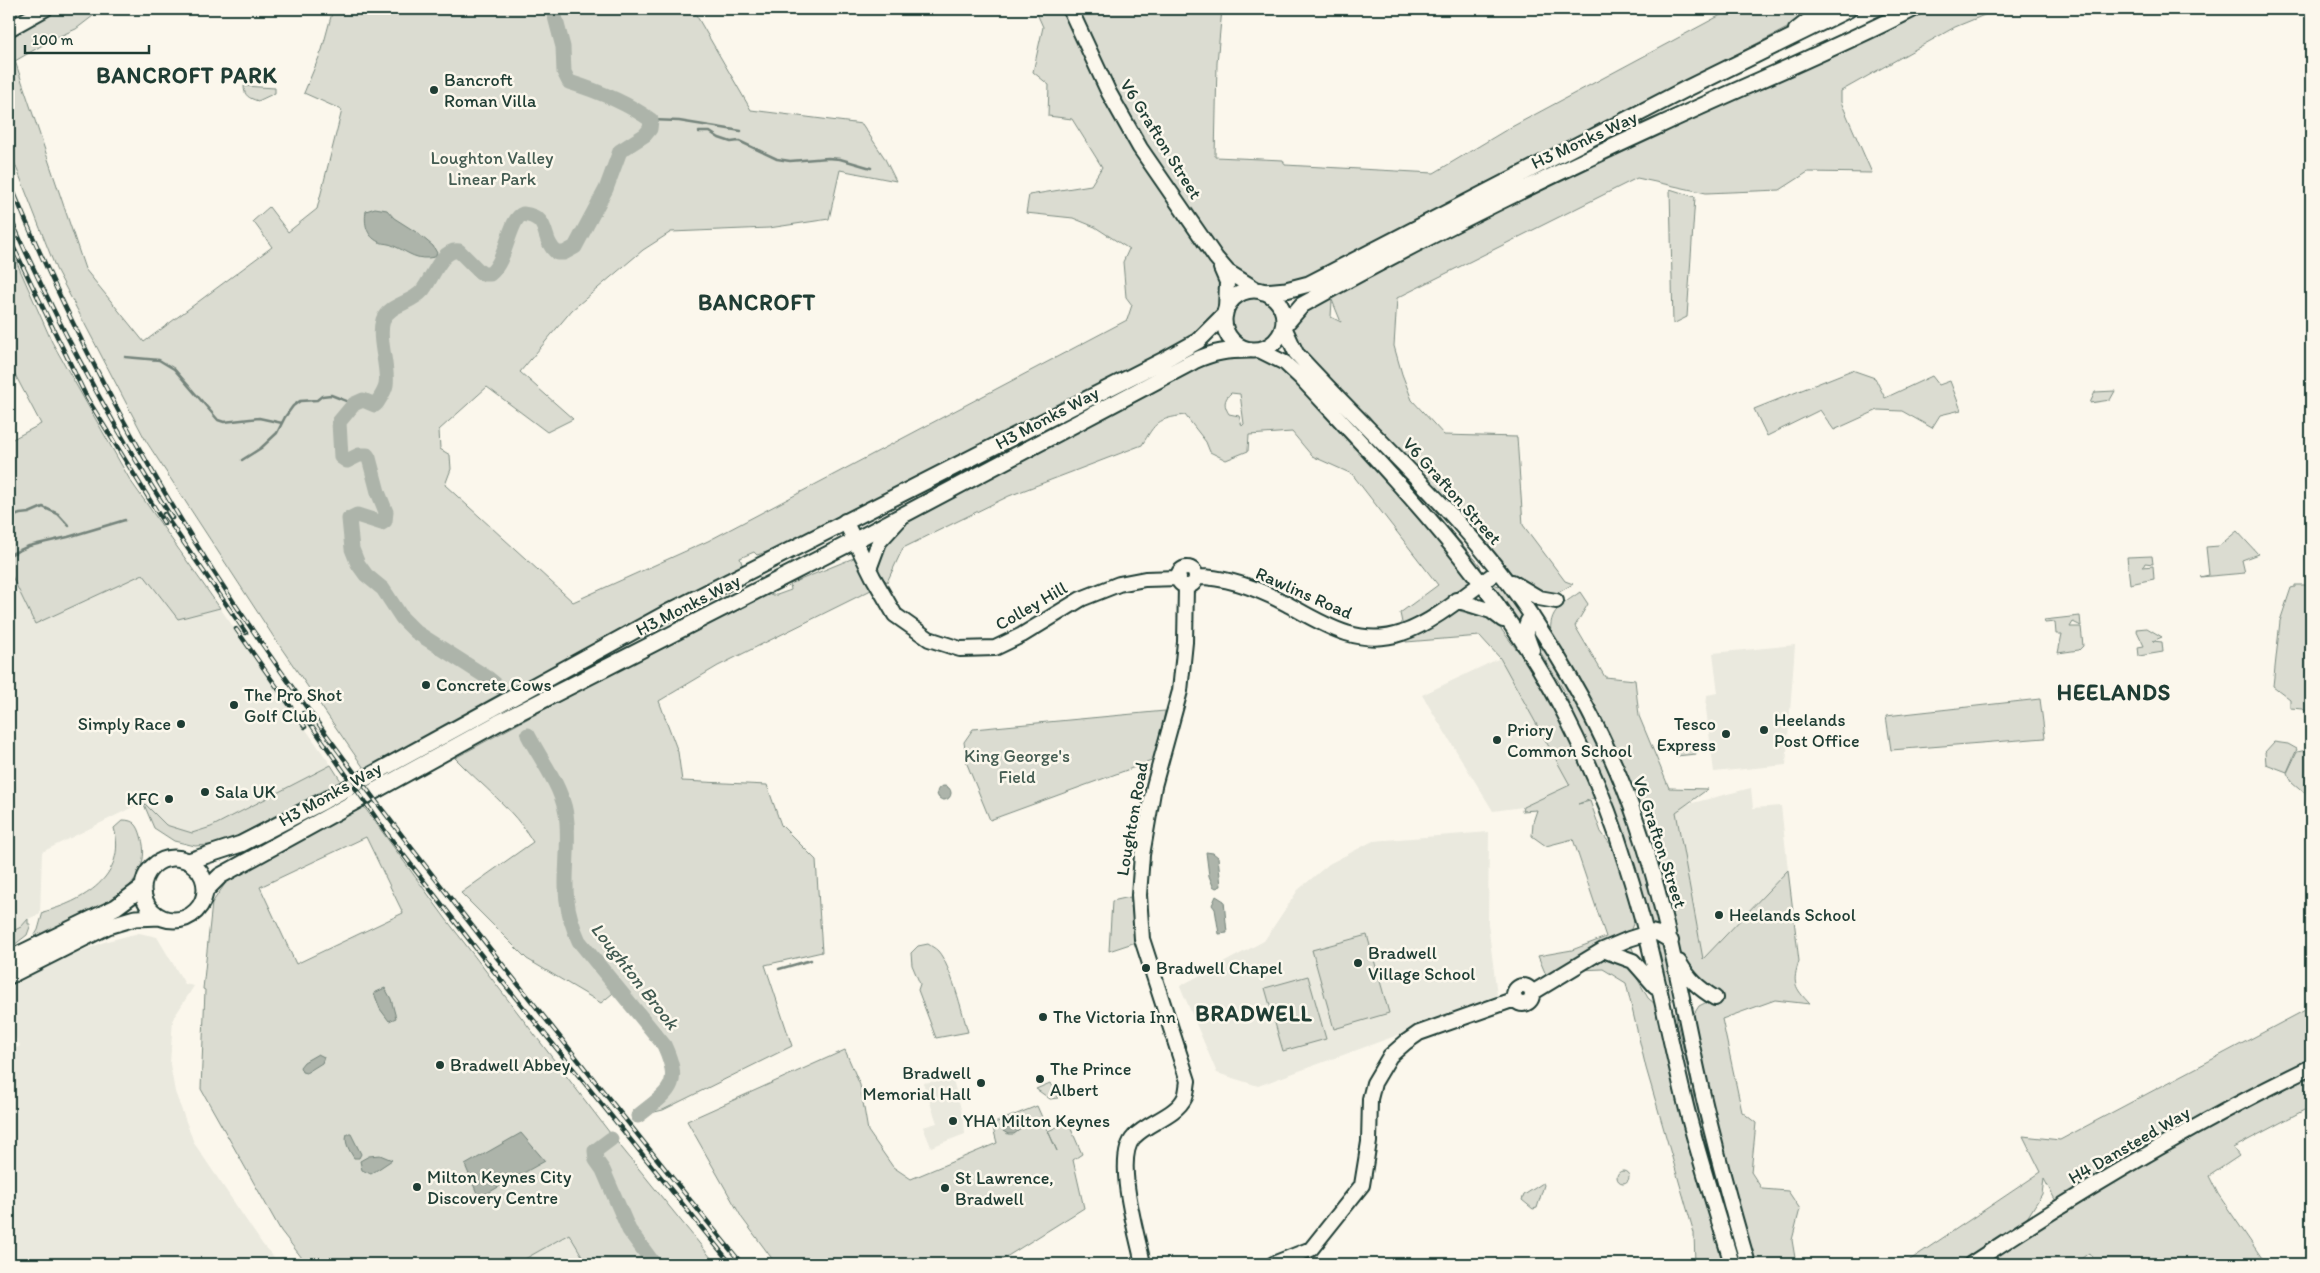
<svg xmlns="http://www.w3.org/2000/svg" width="2320" height="1273" viewBox="0 0 2320 1273" font-family="Itim,sans-serif">
	<style>
		.built { fill: #eae9de }
		.green { fill: #dbdcd1; stroke: #7d8c82; fill-rule: evenodd }
		.water { fill: #adb4aa; stroke: #74847b }
		.lines { fill: none; stroke-linecap: round; stroke-linejoin: round }
		.stream { stroke: #74847b; stroke-width: 2.5 }
		.river { stroke: #adb4aa; stroke-width: 15 }
		.secondary-casing { stroke: #1f3d34; stroke-width: 18 }
		.primary-casing { stroke: #1f3d34; stroke-width: 19 }
		.secondary { stroke: #fbf7ec; stroke-width: 14 }
		.primary { stroke: #fbf7ec; stroke-width: 15 }
		.rail-casing { stroke: #1f3d34; stroke-width: 4.5 }
		.rail { stroke: #fbf7ec; stroke-width: 2.5; stroke-dasharray: 8; stroke-linecap: butt }
		.poi-dot { fill: #1f3d34; stroke: #fbf7ec; stroke-width: 2 }
		.labels { text-anchor: middle; dominant-baseline: central; stroke-width: 5; stroke-linejoin: round; paint-order: stroke }
		.poi-label { font-size: 18px; fill: #1f3d34; stroke: #fbf7ec; text-anchor: start }
		.street-label { font-size: 18px; fill: #1f3d34; stroke: #fbf7ec }
		.park-label { font-size: 18px; fill: #455d53; stroke: #fbf7ec }
		.water-label { font-size: 19px; font-style: italic; fill: #425b52; stroke: #fbf7ec }
		.district-label { font-size: 22px; font-weight: bold; letter-spacing: 1px; fill: #1f3d34; stroke: #fbf7ec }
	</style>
	<rect width="100%" height="100%" fill="#fbf7ec"/>
	<filter id="ink" filterUnits="userSpaceOnUse"><feTurbulence type="fractalNoise" baseFrequency=".02" numOctaves="2"/><feDisplacementMap in="SourceGraphic" scale="10" xChannelSelector="R" yChannelSelector="G"/><feConvolveMatrix kernelMatrix="1 2 1 2 8 2 1 2 1" color-interpolation-filters="sRGB"/></filter>
	<g filter="url(#ink)">
		<!-- built -->
		<path class="built" d="M 9,570 L 35,624 L 143,574 L 178,619 L 220,608 L 331,765 L 211,827 L 192,833 L 166,825 L 143,802 L 42,852 L 40,914 L 28,919 L 21,927 L 9,933 Z
			M 1795,645 L 1786,765 L 1714,772 L 1706,709 L 1707,695 L 1718,693 L 1713,653 Z
			M 1500,658 L 1571,785 L 1523,807 L 1493,811 L 1422,695 Z
			M 1751,788 L 1753,808 L 1781,806 L 1788,870 L 1703,960 L 1669,809 Z
			M 1489,832 L 1488,924 L 1497,995 L 1398,1035 L 1258,1086 L 1217,1073 L 1180,986 L 1264,941 L 1298,890 L 1329,864 L 1373,841 Z
			M 139,933 L 157,937 L 185,984 L 194,986 L 173,1019 L 170,1064 L 175,1092 L 194,1143 L 263,1245 L 280,1264 L 9,1264 L 9,1052 L 20,1046 L 9,1025 L 9,988 L 60,959 L 107,941 Z
			M 949,1079 L 953,1080 L 964,1120 L 965,1134 L 931,1147 L 923,1127 L 937,1123 L 923,1083 Z
			M 569,1234 L 587,1264 L 516,1264 Z"/>
		<!-- green -->
		<path class="green" d="M 9,9 L 102,9 L 76,29 L 53,39 L 15,61 L 85,269 L 144,342 L 272,247 L 253,221 L 269,207 L 288,232 L 317,209 L 342,110 L 304,93 L 322,50 L 333,9 L 695,9 L 695,13 L 751,110 L 862,124 L 884,157 L 896,181 L 840,170 L 829,219 L 769,228 L 671,232 L 643,250 L 572,310 L 520,372 L 573,419 L 547,432 L 487,387 L 439,430 L 440,449 L 450,455 L 451,469 L 445,485 L 573,602 L 708,541 L 1127,320 L 1132,305 L 1126,297 L 1123,262 L 1129,249 L 1095,227 L 1073,218 L 1026,213 L 1029,195 L 1091,185 L 1102,167 L 1072,119 L 1048,116 L 1049,85 L 1033,72 L 1043,27 L 1035,9 L 1222,9 L 1217,63 L 1215,157 L 1283,160 L 1285,165 L 1434,173 L 1506,130 L 1732,9 L 1819,9 L 1791,26 L 1304,278 L 1304,281 C 1267,286 1256,289 1227,263 L 1229,261 L 1219,249 L 1212,254 L 1216,258 L 1226,310 L 1198,341 L 995,446 L 844,513 L 776,549 L 757,555 L 754,552 L 740,558 L 745,573 L 370,777 L 275,639 L 146,441 L 56,269 L 9,149 Z
			M 1913,9 L 1999,9 L 1955,27 L 1841,91 L 1841,102 L 1872,173 L 1808,172 L 1780,190 L 1706,193 L 1637,178 L 1397,298 L 1394,346 L 1402,374 L 1412,400 L 1444,435 L 1517,437 L 1523,525 L 1565,581 L 1573,584 L 1556,594 L 1544,595 L 1518,582 L 1501,565 L 1472,528 L 1388,441 L 1369,416 L 1335,387 L 1338,385 L 1318,365 L 1313,365 C 1287,334 1284,327 1317,303 L 1318,305 L 1346,290 L 1345,288 L 1391,258 ZM 1332,300 L 1341,322 L 1331,317 Z
			M 244,86 L 275,88 L 275,93 L 258,101 C 249,98 244,96 244,86 Z
			M 1670,189 L 1695,197 L 1687,317 L 1673,324 Z
			M 9,245 L 52,342 L 130,480 L 220,608 L 178,619 L 143,574 L 35,624 L 9,570 L 9,441 L 41,424 L 9,363 Z
			M1231 322a24 24 0 1 1 48 0a24 24 0 1 1-48 0Z
			M 1259,350 L 1285,363 L 1481,583 L 1456,600 L 1460,611 L 1489,619 L 1501,629 L 1517,650 L 1541,671 L 1596,781 L 1594,798 L 1578,804 L 1590,801 L 1601,832 L 1627,866 L 1636,916 L 1631,929 L 1623,937 L 1629,939 L 1635,956 L 1631,967 L 1648,998 L 1663,1011 L 1732,1264 L 1695,1264 L 1694,1233 L 1646,1068 L 1626,983 L 1603,969 L 1579,970 L 1549,982 L 1538,956 L 1572,950 L 1606,937 L 1573,839 L 1546,846 L 1532,836 L 1533,822 L 1537,810 L 1522,811 L 1523,807 L 1570,785 L 1500,658 L 1480,636 L 1406,642 L 1400,613 L 1438,585 L 1352,474 L 1312,456 L 1292,432 L 1249,435 L 1248,451 L 1226,460 L 1210,452 L 1206,442 L 1185,415 C 1157,419 1156,422 1142,445 L 1009,496 L 903,548 L 887,582 C 863,561 885,543 900,524 L 1192,358 ZM 1231,393 L 1240,394 L 1244,424 L 1242,426 L 1239,416 L 1229,414 C 1224,406 1223,400 1231,393 Z
			M 1852,370 L 1875,378 L 1885,398 L 1932,376 L 1939,385 L 1950,381 L 1961,410 L 1940,415 L 1932,428 L 1902,411 L 1878,410 L 1834,430 L 1820,410 L 1767,436 L 1754,409 Z
			M 2115,391 L 2110,400 L 2090,403 L 2095,392 Z
			M 1328,395 L 1430,502 L 1440,518 L 1480,565 L 1482,574 L 1324,399 Z
			M 2237,531 L 2258,554 L 2242,560 L 2245,573 L 2200,577 L 2209,575 L 2206,547 L 2219,546 Z
			M 2152,556 L 2153,564 L 2145,563 L 2143,567 L 2153,566 L 2154,579 L 2130,584 L 2127,557 Z
			M 856,557 L 875,588 L 718,666 L 659,701 L 678,752 L 682,781 L 767,785 L 781,825 L 816,860 L 822,952 L 765,965 L 792,1046 L 663,1110 L 638,1116 C 649,1107 663,1099 670,1087 C 687,1059 635,1009 618,989 L 601,1003 L 527,959 L 461,893 L 533,842 C 514,809 481,785 455,758 L 595,682 L 531,715 L 528,709 L 770,592 L 772,595 L 777,595 L 791,590 L 790,584 Z
			M 1492,584 L 1503,587 L 1524,616 L 1519,626 L 1489,587 Z
			M 2295,585 L 2311,585 L 2311,715 L 2303,709 L 2290,708 L 2290,699 L 2273,686 L 2280,621 L 2291,588 L 2295,587 Z
			M 1580,592 L 1588,604 L 1575,626 L 1605,677 L 1635,680 L 1639,716 L 1669,788 L 1708,789 L 1676,812 L 1703,959 L 1788,870 L 1799,961 C 1792,983 1794,987 1810,1004 L 1775,1000 L 1722,1019 L 1742,1112 L 1756,1123 L 1751,1172 L 1762,1189 L 1788,1191 L 1800,1209 L 1792,1240 L 1796,1264 L 1753,1264 L 1688,1023 L 1699,1006 L 1715,998 L 1674,953 L 1637,822 L 1551,635 C 1548,610 1562,605 1580,592 Z
			M 2080,616 L 2081,626 L 2073,622 L 2070,627 L 2081,627 L 2083,646 L 2079,650 L 2058,653 L 2062,634 L 2056,634 L 2055,622 L 2045,623 L 2044,620 Z
			M 1529,624 C 1565,682 1597,741 1622,804 C 1639,845 1650,889 1662,932 L 1649,930 L 1574,723 L 1566,694 L 1530,635 Z
			M 2147,628 L 2162,637 L 2153,641 L 2162,642 L 2163,652 L 2139,656 L 2138,647 L 2144,646 L 2136,629 Z
			M 2040,699 L 2045,738 L 1891,750 L 1886,716 Z
			M 1165,711 L 1157,759 L 990,820 L 967,764 L 964,742 L 973,729 Z
			M 1695,742 L 1696,754 L 1676,756 L 1675,744 Z
			M 2274,742 L 2288,744 L 2297,749 L 2287,772 L 2266,764 L 2265,752 Z
			M 2307,750 L 2311,751 L 2311,794 L 2306,794 L 2292,782 L 2287,773 L 2297,752 Z
			M 331,765 L 341,781 L 222,844 L 195,846 L 174,841 L 154,828 L 143,802 L 166,825 L 192,833 L 211,827 Z
			M 362,804 L 446,919 L 613,1137 L 716,1264 L 587,1264 L 569,1234 L 516,1264 L 304,1264 L 302,1258 L 281,1231 L 201,1089 L 205,990 L 203,989 L 212,903 L 229,878 ZM 366,837 L 403,913 L 296,964 L 260,887 Z
			M 123,820 C 134,820 138,825 141,836 C 160,895 70,924 30,943 L 38,930 L 43,912 C 82,902 128,876 114,828 Z
			M 1130,897 L 1136,942 L 1109,951 L 1112,901 Z
			M 28,919 L 28,924 L 31,924 L 27,935 L 9,949 L 9,933 L 21,927 Z
			M 1367,935 L 1389,1013 L 1334,1029 L 1312,950 Z
			M 1651,938 L 1665,943 L 1676,997 L 1669,1003 Z
			M 928,944 C 931,946 935,948 938,951 C 951,966 962,1012 968,1032 L 936,1038 L 918,990 L 920,984 L 912,965 L 911,953 L 918,946 Z
			M 1308,976 L 1326,1039 L 1283,1051 L 1265,988 Z
			M 2311,1007 L 2311,1058 L 2160,1138 L 2114,1164 L 2062,1205 C 2083,1195 2106,1185 2127,1174 C 2154,1160 2291,1072 2311,1080 L 2311,1111 L 2308,1108 L 2233,1148 L 2239,1156 L 2209,1176 L 2218,1194 L 2266,1264 L 2097,1264 L 2089,1253 L 2074,1264 L 1904,1264 L 2041,1172 L 2023,1136 L 2060,1140 ZM 2044,1179 L 2059,1207 L 2019,1231 L 2042,1194 Z
			M 1679,1011 L 1742,1264 L 1737,1264 L 1694,1115 L 1693,1091 L 1676,1018 L 1676,1013 Z
			M 845,1050 L 860,1085 L 868,1131 L 893,1167 L 911,1179 L 997,1143 L 992,1124 L 1037,1106 L 1057,1151 L 1048,1131 L 1068,1122 L 1082,1154 L 1073,1160 L 1084,1208 L 995,1264 L 776,1264 L 742,1218 L 687,1121 Z
			M 1050,1083 L 1058,1098 L 1050,1099 L 1036,1089 Z
			M1617 1177a6 6 0 1 1 12 0a6 6 0 1 1-12 0Z
			M 1543,1183 L 1544,1185 L 1537,1208 L 1533,1209 L 1522,1200 L 1524,1195 Z"/>
		<!-- water -->
		<path class="water" d="M 375,208 L 387,210 L 394,218 L 416,232 L 433,246 L 437,253 L 435,257 C 416,261 410,253 394,246 C 389,243 383,244 379,242 C 366,236 364,223 366,211 Z
			M937 793a7 7 0 1 1 14 0a7 7 0 1 1-14 0Z
			M 1206,852 L 1213,853 L 1218,857 L 1221,886 L 1216,888 L 1213,886 L 1209,876 Z
			M 1216,896 L 1224,901 L 1227,933 L 1219,934 L 1215,909 L 1212,905 Z
			M 385,988 L 391,999 L 396,1018 L 389,1021 L 380,1009 L 374,993 Z
			M 318,1054 L 324,1057 L 322,1063 L 306,1073 L 302,1072 L 300,1067 L 304,1062 Z
			M 1004,1123 L 1022,1128 L 1014,1134 L 1008,1134 L 1003,1131 Z
			M 521,1133 L 545,1161 L 479,1198 L 465,1165 Z
			M 347,1134 L 351,1134 L 361,1154 L 359,1158 L 354,1158 C 349,1150 344,1142 347,1134 Z
			M 380,1155 L 392,1160 L 371,1174 L 362,1170 L 360,1161 L 369,1156 Z"/>
		<g class="lines">
			<!-- stream -->
			<path class="stream" d="M 651,120 L 679,121 L 741,131
				M 699,132 L 710,132 L 719,138 L 731,142 L 739,141 L 777,159 L 790,161 L 828,158 L 840,159 L 871,168
				M 125,357 L 159,360 L 174,369 L 218,420 L 224,422 L 259,418 L 282,423
				M 242,460 L 261,448 L 277,433 L 285,417 L 293,406 L 300,401 L 317,400 L 322,396 L 331,395 L 354,404
				M 9,518 L 20,514 L 29,513 L 43,507 L 58,514 L 69,526
				M 9,555 L 29,546 L 68,537 L 125,520
				M 779,969 L 811,960"/>
			<!-- river -->
			<path class="river" d="M 499,687 L 488,678 L 416,632 L 402,618 L 383,589 L 366,575 L 358,564 L 352,549 L 349,519 L 357,515 L 382,523 L 385,521 L 386,512 L 378,492 L 369,458 L 367,455 L 359,455 L 347,461 L 341,457 L 339,422 L 354,404 L 363,400 L 375,405 L 377,403 C 380,398 385,391 386,385 C 389,367 377,339 383,320 C 388,305 412,303 422,291 C 432,280 441,248 459,251 L 479,271 L 483,274 L 490,274 C 507,261 509,218 523,214 C 553,218 539,238 557,253 L 564,253 L 575,247 L 606,189 L 620,151 L 645,135 L 650,129 L 651,120 C 626,102 598,91 569,82 L 564,72 L 563,47 L 553,9
				M 528,735 C 542,762 566,792 567,823 C 570,870 557,893 579,941 L 664,1045 C 683,1086 669,1091 638,1116
				M 611,1139 L 595,1151 L 596,1160 L 603,1170 L 629,1230 L 654,1264"/>
			<!-- secondary casing -->
			<g class="secondary-casing">
				<path id="secondary" d="M 1070,9 L 1109,93 L 1140,148 L 1216,258 L 1228,272 L 1257,290
					M 9,29 L 45,9
					M 1796,30 L 1823,9
					M 1221,268 L 1227,282 L 1226,310
					M 1284,327 L 1296,353 C 1376,441 1468,519 1533,618 C 1575,681 1613,751 1637,823 C 1667,909 1681,999 1701,1087 C 1715,1147 1731,1206 1748,1264
					M 1259,350 L 1285,363 L 1301,378 C 1403,488 1512,599 1576,737 C 1596,778 1613,821 1626,864 C 1653,946 1667,1031 1688,1114 C 1701,1164 1717,1214 1732,1264
					M 845,521 L 873,577 L 895,615 L 929,639 L 960,649 L 995,648 L 1022,635 L 1081,599 L 1119,584 L 1145,579 L 1179,578
					M1178 577a9 9 0 1 1 18 0a9 9 0 1 1-18 0Z
					M 869,569 L 879,542 L 900,519
					M 1197,577 C 1227,577 1261,590 1287,604 C 1323,624 1359,648 1402,633 C 1433,623 1471,590 1498,571
					M 1512,582 L 1539,598 L 1556,601
					M 1456,600 L 1491,611 L 1503,620
					M 1532,616 C 1521,626 1527,637 1532,650
					M 1603,950 L 1633,961 L 1655,986
					M 1679,962 C 1689,979 1698,988 1715,998
					M1514 995a9 9 0 1 1 18 0a9 9 0 1 1-18 0Z
					M 1532,993 L 1603,950 L 1629,939 L 1651,932 L 1659,934 L 1671,941
					M 1143,1264 C 1138,1237 1113,1158 1134,1137 C 1148,1122 1176,1116 1185,1097 C 1187,1092 1187,1086 1188,1081 L 1142,939 L 1139,895 L 1142,855 L 1154,786 L 1180,691 L 1185,642 L 1186,586
					M 1273,1264 L 1311,1249 L 1362,1185 L 1369,1142 L 1370,1099 L 1374,1083 L 1390,1056 L 1406,1042 L 1419,1033 L 1515,999
					M 1971,1264 C 2080,1192 2193,1124 2311,1067"/>
			</g>
			<!-- primary casing -->
			<g class="primary-casing">
				<path id="primary" d="M1224 320a30 30 0 1 1 60 0a30 30 0 1 1-60 0Z
					M 1263,292 L 1286,290 L 1309,284 L 1688,88 L 1849,9
					M 1284,326 L 1302,305 C 1417,241 1536,182 1656,127 C 1741,87 1829,52 1913,9
					M143 889a31 31 0 1 1 62 0a31 31 0 1 1-62 0Z
					M 189,861 L 241,844 L 324,801 L 665,614 L 1162,361 L 1198,341 L 1225,314
					M 206,890 L 220,876 L 498,723 L 854,541 L 1194,361 C 1213,352 1228,350 1249,350
					M 9,959 L 116,907 L 143,887
					M 9,976 L 108,926 L 135,918 L 161,917"/>
			</g>
			<!-- secondary -->
			<use href="#secondary" class="secondary"/>
			<!-- primary -->
			<use href="#primary" class="primary"/>
			<!-- rail casing -->
			<g class="rail-casing">
				<path id="rail" d="M 9,181 C 75,341 159,495 258,638 C 331,745 411,848 491,950 C 574,1055 657,1160 742,1264
					M 9,215 C 56,321 109,421 172,518
					M 9,238 L 87,398 L 164,523
					M 164,514 L 246,633
					M 236,629 L 305,727
					M 303,713 L 388,835 L 485,960 L 731,1264"/>
			</g>
			<!-- rail -->
			<use href="#rail" class="rail"/>
		</g>
	</g>
	<!-- markers -->
	<g class="poi-dot">
		<circle cx="434" cy="90" r="5"/>
		<circle cx="426" cy="685" r="5"/>
		<circle cx="234" cy="705" r="5"/>
		<circle cx="181" cy="724" r="5"/>
		<circle cx="1764" cy="730" r="5"/>
		<circle cx="1726" cy="734" r="5"/>
		<circle cx="1497" cy="740" r="5"/>
		<circle cx="205" cy="792" r="5"/>
		<circle cx="169" cy="799" r="5"/>
		<circle cx="1719" cy="915" r="5"/>
		<circle cx="1358" cy="963" r="5"/>
		<circle cx="1146" cy="968" r="5"/>
		<circle cx="1043" cy="1017" r="5"/>
		<circle cx="440" cy="1065" r="5"/>
		<circle cx="1040" cy="1079" r="5"/>
		<circle cx="981" cy="1083" r="5"/>
		<circle cx="953" cy="1121" r="5"/>
		<circle cx="417" cy="1187" r="5"/>
		<circle cx="945" cy="1188" r="5"/>
	</g>
	<g class="labels">
		<!-- poi labels -->
		<g class="poi-label">
			<text x="444" y="80">Bancroft<tspan x="444" dy="21">Roman Villa</tspan></text>
			<text x="436" y="685">Concrete Cows</text>
			<text x="244" y="695">The Pro Shot<tspan x="244" dy="21">Golf Club</tspan></text>
			<text x="1774" y="720">Heelands<tspan x="1774" dy="21">Post Office</tspan></text>
			<text x="171" y="724" text-anchor="end">Simply Race</text>
			<text x="1716" y="724" text-anchor="end">Tesco<tspan x="1716" dy="21">Express</tspan></text>
			<text x="1507" y="730">Priory<tspan x="1507" dy="21">Common School</tspan></text>
			<text x="215" y="792">Sala UK</text>
			<text x="159" y="799" text-anchor="end">KFC</text>
			<text x="1729" y="915">Heelands School</text>
			<text x="1368" y="953">Bradwell<tspan x="1368" dy="21">Village School</tspan></text>
			<text x="1156" y="968">Bradwell Chapel</text>
			<text x="1053" y="1017">The Victoria Inn</text>
			<text x="450" y="1065">Bradwell Abbey</text>
			<text x="1050" y="1069">The Prince<tspan x="1050" dy="21">Albert</tspan></text>
			<text x="971" y="1073" text-anchor="end">Bradwell<tspan x="971" dy="21">Memorial Hall</tspan></text>
			<text x="963" y="1121">YHA Milton Keynes</text>
			<text x="427" y="1177">Milton Keynes City<tspan x="427" dy="21">Discovery Centre</tspan></text>
			<text x="955" y="1178">St Lawrence,<tspan x="955" dy="21">Bradwell</tspan></text>
		</g>
		<!-- street labels -->
		<g class="street-label">
			<text transform="translate(1161 139) rotate(58)">V6 Grafton Street</text>
			<text transform="translate(1584 140) rotate(-25)">H3 Monks Way</text>
			<text transform="translate(1047 418) rotate(-28)">H3 Monks Way</text>
			<text transform="translate(1452 491) rotate(48)">V6 Grafton Street</text>
			<text transform="translate(1304 593) rotate(24)">Rawlins Road</text>
			<text transform="translate(688 605) rotate(-27)">H3 Monks Way</text>
			<text transform="translate(1031 606) rotate(-30)">Colley Hill</text>
			<text transform="translate(330 794) rotate(-29)">H3 Monks Way</text>
			<text transform="translate(1132 819) rotate(-80)">Loughton Road</text>
			<text transform="translate(1660 842) rotate(72)">V6 Grafton Street</text>
			<text transform="translate(2129 1145) rotate(-30)">H4 Dansteed Way</text>
		</g>
		<!-- park labels -->
		<g class="park-label">
			<text x="492" y="158">Loughton Valley<tspan x="492" dy="21">Linear Park</tspan></text>
			<text x="1017" y="756">King George's<tspan x="1017" dy="21">Field</tspan></text>
		</g>
		<!-- water labels -->
		<g class="water-label">
			<text transform="translate(635 976) rotate(52)">Loughton Brook</text>
		</g>
		<!-- district labels -->
		<g class="district-label">
			<text x="187" y="75">BANCROFT PARK</text>
			<text x="757" y="302">BANCROFT</text>
			<text x="2114" y="692">HEELANDS</text>
			<text x="1254" y="1013">BRADWELL</text>
		</g>
	</g>
	<!-- margin -->
	<rect width="2320" height="1273" fill="none" stroke="#fbf7ec" stroke-width="30"/>
	<rect x="15" y="15" width="2290" height="1243" fill="none" stroke="#1f3d34" stroke-width="2" filter="url(#ink)"/>
	<!-- scale -->
	<path d="M25 45v8h124v-8" fill="none" stroke="#1f3d34" stroke-width="2.5"/>
	<text x="32" y="45" font-size="15" fill="#1f3d34" stroke="#fbf7ec" stroke-width="4" paint-order="stroke">100 m</text>
</svg>
